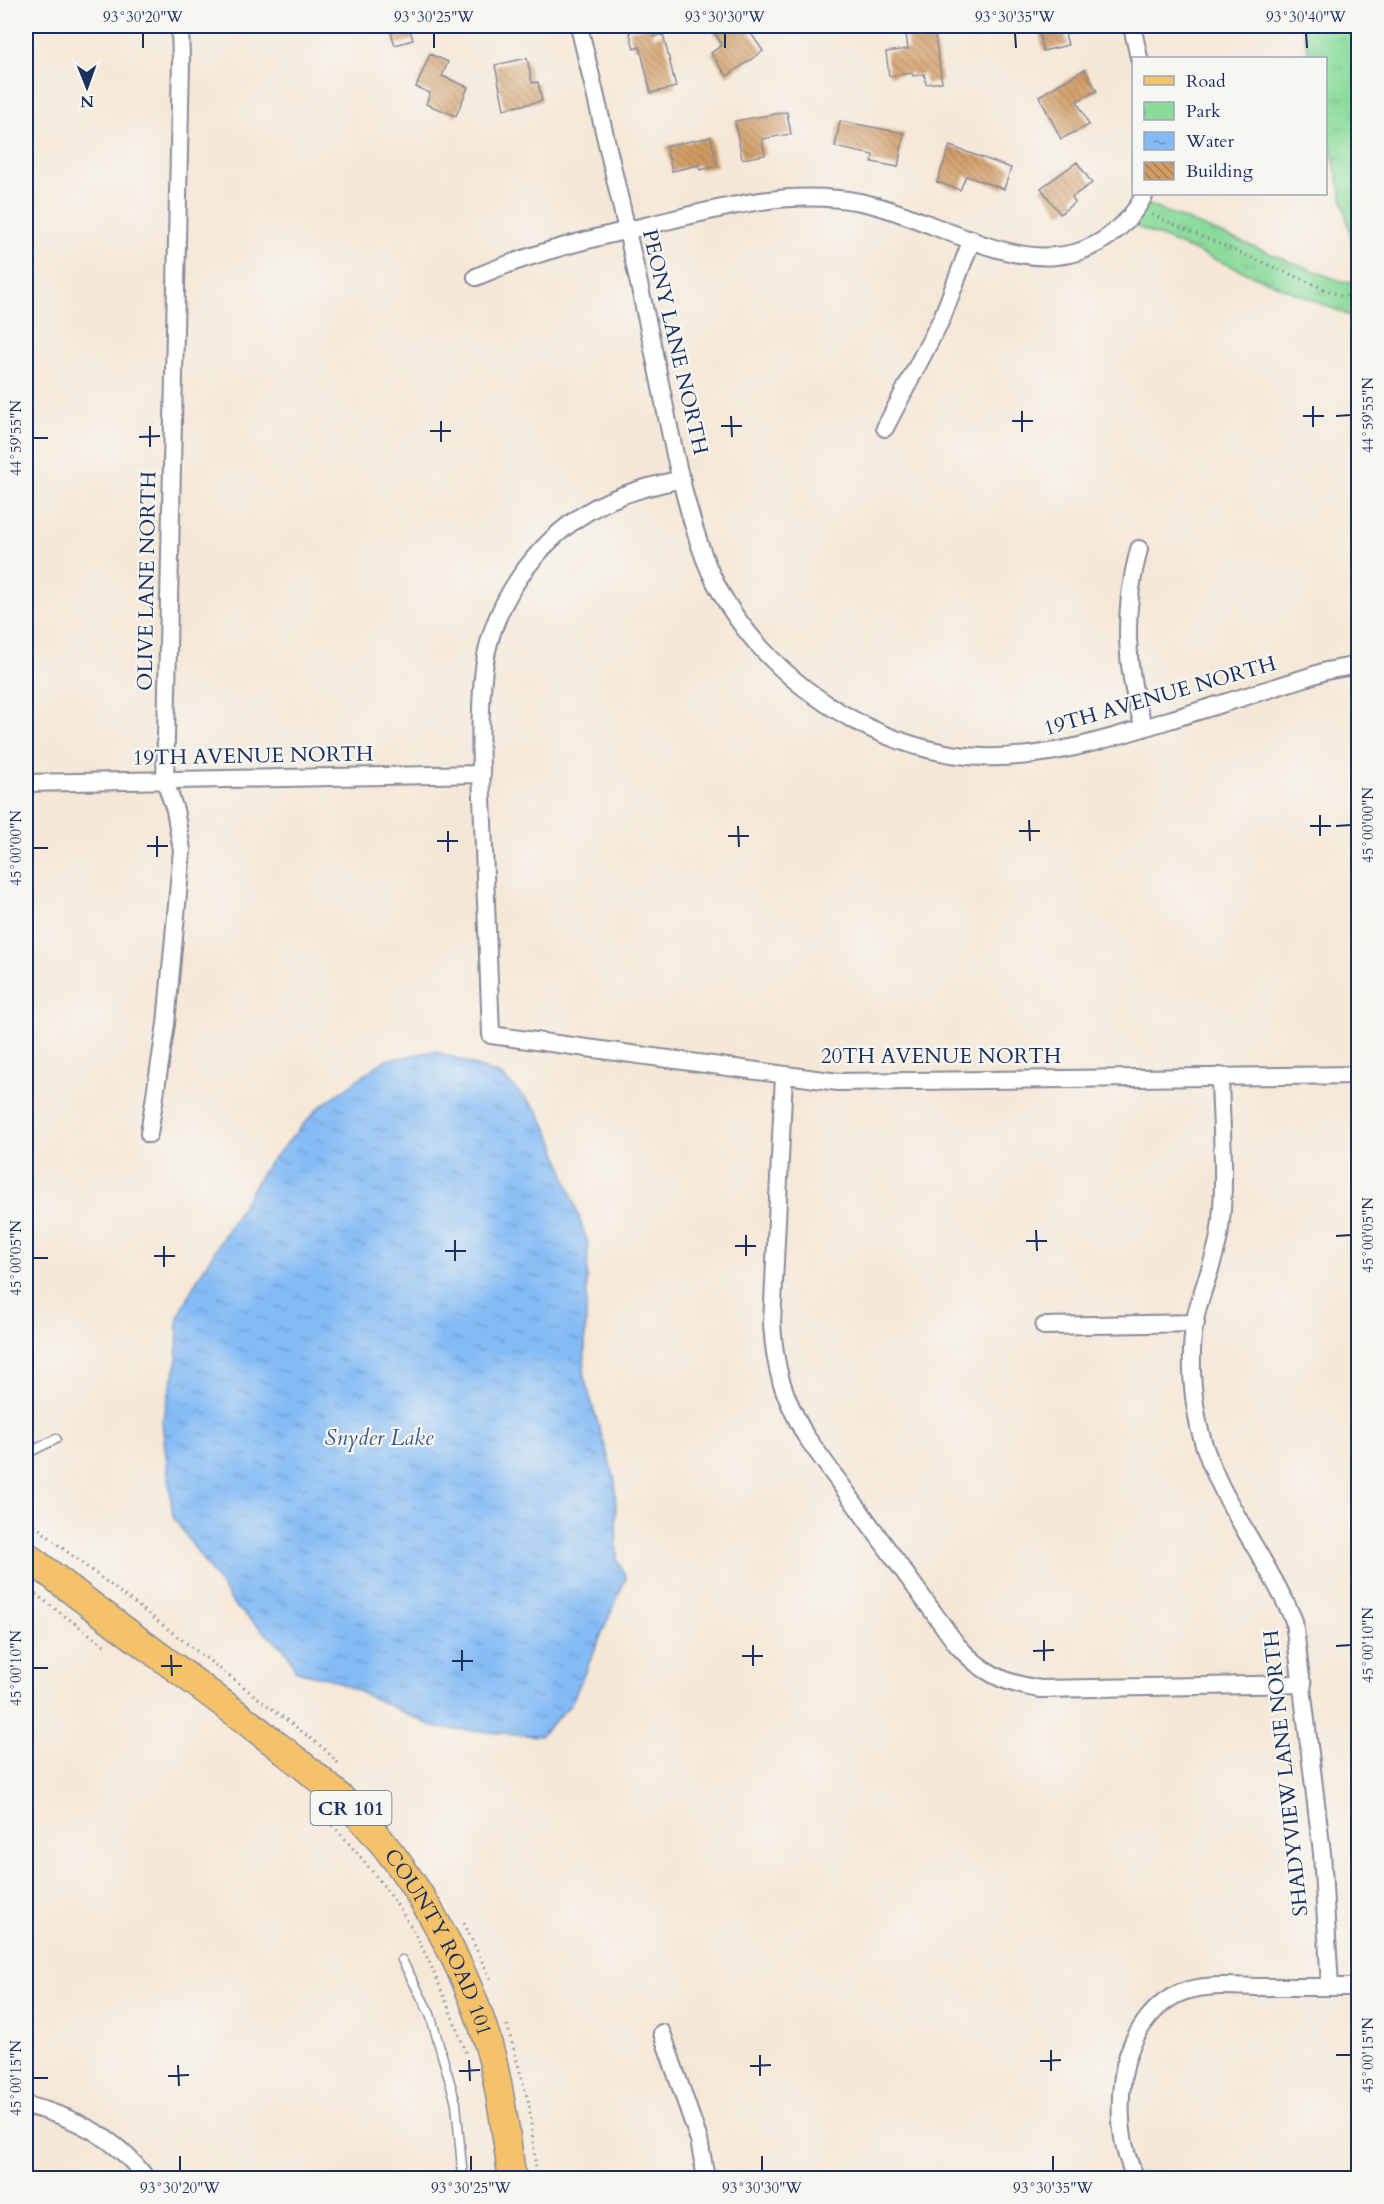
<svg xmlns="http://www.w3.org/2000/svg" width="1384" height="2204" viewBox="0 0 1384 2204" font-family="Cardo,serif">
	<style>
		.park { fill: url(#park-tufts); stroke: #53857c; stroke-width: 1.5 }
		.water { fill: url(#water-ripples); stroke: #5075a9; stroke-width: 1.5 }
		.building { fill: url(#building-back-hatch) }
		.lines { fill: none; stroke-linecap: round; stroke-linejoin: round }
		.lane-casing { stroke: #888b9a; stroke-width: 11 }
		.street-casing { stroke: #888b9a; stroke-width: 20 }
		.primary-casing { stroke: #888b9a; stroke-width: 30 }
		.path { stroke: #888b9a; stroke-width: 3; stroke-dasharray: 1.5 4.5; stroke-linecap: butt }
		.lane { stroke: #fff; stroke-width: 8 }
		.street { stroke: #fff; stroke-width: 16 }
		.primary { stroke: #f3c26a; stroke-width: 27 }
		.ticks { fill: none; stroke: #1b2f5e; stroke-width: 2 }
		.labels { text-anchor: middle; dominant-baseline: central; stroke-width: 4.5; stroke-linejoin: round; paint-order: stroke }
		.shield { fill: #f6f6f2; stroke: #5d6b8a; stroke-width: 1.5 }
		.shield-label { font-size: 20px; font-weight: bold; fill: #1b2f5e }
		.street-label { font-size: 21px; fill: #1b2f5e; stroke: #f6f6f2 }
		.water-label { font-size: 22px; font-style: italic; fill: #3a598b; stroke: #f6f6f2 }
		.neatline { fill: none; stroke: #1b2f5e; stroke-width: 2 }
		.ticks-label { font-size: 15px; text-anchor: middle; fill: #1b2f5e }
	</style>
	<defs>
		<pattern id="park-tufts" width="24" height="20" patternUnits="userSpaceOnUse" patternTransform="scale(1.5)"><rect width="24" height="20" fill="#8bdb9b"/><path d="M3 7l-1-3M5 7V3M7 7l1-3M15 17l-1-3M17 17v-4M19 17l1-3" fill="none" stroke="#77bc88"/></pattern>
		<pattern id="water-ripples" width="26" height="14" patternUnits="userSpaceOnUse" patternTransform="scale(1.5)"><rect width="26" height="14" fill="#84bbf4"/><path d="M2 4q2-2 4 0t4 0M15 11q2-2 4 0t4 0" fill="none" stroke="#6b98c9"/></pattern>
		<pattern id="building-back-hatch" width="6" height="6" patternUnits="userSpaceOnUse" patternTransform="scale(1.5)"><rect width="6" height="6" fill="#d19b63"/><path d="M-1 5l2 2M0 0l6 6M5-1l2 2" fill="none" stroke="#a97f55"/></pattern>
	</defs>
	<rect width="100%" height="100%" fill="#f6f6f2"/>
	<filter id="ink" filterUnits="userSpaceOnUse"><feTurbulence type="fractalNoise" baseFrequency=".0167" numOctaves="2"/><feDisplacementMap in="SourceGraphic" scale="12" xChannelSelector="R" yChannelSelector="G"/><feConvolveMatrix kernelMatrix="1 2 1 2 8 2 1 2 1" color-interpolation-filters="sRGB"/></filter>
	<filter id="wash" filterUnits="userSpaceOnUse"><feTurbulence type="fractalNoise" baseFrequency=".008" numOctaves="4" result="noise"/><feDisplacementMap in="SourceGraphic" scale="24" xChannelSelector="R" yChannelSelector="G"/><feGaussianBlur stdDeviation="1.35" result="paint"/><feColorMatrix in="noise" values="0 0 0 0 0 0 0 0 0 0 0 0 0 0 0 0 0 1.4 0 .05"/><feComposite in="paint" operator="in"/></filter>
	<g filter="url(#wash)">
		<rect width="100%" height="100%" fill="#f5e7d6"/>
		<!-- park -->
		<path class="park" d="M 1302,26 L 1358,26 L 1358,268 L 1326,126 L 1326,58 L 1310,58 Z
			M 1141,202 L 1345,283 L 1358,280 L 1358,314 L 1348,315 L 1125,222 Z"/>
		<!-- water -->
		<path class="water" d="M 436,1051 L 502,1076 L 538,1111 L 554,1143 L 588,1244 L 584,1377 L 615,1480 L 617,1559 L 626,1578 L 571,1704 L 540,1736 L 437,1728 L 332,1679 L 296,1671 L 287,1652 L 235,1606 L 173,1517 L 162,1421 L 177,1363 L 178,1318 L 195,1283 L 265,1168 L 318,1108 L 385,1060 Z"/>
		<g id="blocks">
			<!-- building -->
			<path class="building" d="M 389,26 L 409,26 L 413,40 L 395,45 Z
				M 651,26 L 654,37 L 663,34 L 676,87 L 651,93 L 640,47 L 634,49 L 629,30 Z
				M 720,26 L 746,26 L 763,51 L 727,76 L 711,53 L 722,45 L 713,30 Z
				M 809,26 L 830,26 L 815,34 Z
				M 961,26 L 982,26 L 977,34 Z
				M 1038,26 L 1082,26 L 1083,30 L 1065,34 L 1068,45 L 1043,51 Z
				M 934,30 L 942,82 L 926,84 L 924,74 L 913,76 L 912,73 L 889,76 L 886,52 L 908,49 L 906,34 Z
				M 430,54 L 448,62 L 442,76 L 468,87 L 456,116 L 426,104 L 430,93 L 416,87 Z
				M 527,58 L 532,83 L 538,82 L 542,101 L 504,109 L 495,65 Z
				M 1085,69 L 1097,91 L 1077,101 L 1089,125 L 1061,139 L 1039,96 Z
				M 787,112 L 791,134 L 762,139 L 765,155 L 742,159 L 735,121 Z
				M 840,121 L 904,133 L 898,167 L 872,162 L 873,155 L 835,147 Z
				M 711,137 L 717,166 L 700,170 L 699,165 L 672,171 L 666,146 Z
				M 950,146 L 1011,168 L 1004,189 L 966,176 L 960,190 L 937,182 Z
				M 1077,162 L 1092,183 L 1072,197 L 1075,202 L 1060,214 L 1041,188 Z"/>
		</g>
	</g>
	<g filter="url(#ink)">
		<use href="#blocks" fill-opacity="0" stroke="#888b9a" stroke-width="1.5"/>
		<g class="lines">
			<!-- lane casing -->
			<g class="lane-casing">
				<path id="lane" d="M 26,1454 L 56,1439
					M 402,1960 L 430,2014 L 456,2103 L 463,2178"/>
			</g>
			<!-- street casing -->
			<g class="street-casing">
				<path id="street" d="M 579,26 C 602,122 625,219 646,316 C 664,396 676,480 704,557 C 730,626 787,683 850,718 C 889,740 938,756 983,757 C 1048,759 1108,739 1169,720 C 1221,704 1274,688 1326,671 L 1358,665
					M 1132,26 L 1139,58
					M 476,277 C 533,252 594,238 654,224 C 723,207 789,189 860,202 C 922,214 995,262 1056,256 C 1095,253 1128,227 1145,194
					M 885,428 L 942,318 L 972,239
					M 682,479 C 650,486 617,494 589,511 C 534,544 492,605 484,668 C 478,719 481,772 483,822 C 486,893 488,964 491,1035 L 838,1082 L 1358,1075
					M 1139,549 C 1123,610 1124,667 1144,728
					M 26,783 L 482,774
					M 784,1075 L 772,1324 C 775,1371 783,1394 805,1435 L 957,1645 C 981,1672 1005,1684 1041,1689 L 1303,1684
					M 1220,1076 C 1221,1129 1227,1184 1219,1236 C 1214,1263 1202,1289 1196,1315 C 1190,1346 1191,1380 1196,1411 C 1207,1488 1265,1551 1294,1621 L 1322,1853 L 1330,1987
					M 149,1134 L 166,1024 L 182,850 L 175,810 L 165,781 L 181,61 L 180,26
					M 1044,1326 L 1196,1323
					M 662,2033 L 699,2140 L 706,2178
					M 26,2105 C 74,2117 116,2137 146,2178
					M 1136,2178 C 1120,2148 1118,2109 1123,2076 C 1128,2040 1152,2000 1189,1990 C 1211,1984 1235,1986 1258,1987 C 1291,1987 1325,1987 1358,1987"/>
			</g>
			<!-- primary casing -->
			<g class="primary-casing">
				<g id="primary">
					<path id="s1" d="M 26,1555 C 99,1613 176,1667 250,1724 C 284,1751 320,1777 351,1808 C 415,1871 472,1975 493,2062 C 502,2101 507,2139 512,2178"/>
				</g>
			</g>
			<!-- path -->
			<path class="path" d="M 1152,215 L 1341,296 L 1358,295
				M 26,1517 L 57,1544 L 322,1747 L 340,1765
				M 26,1587 L 104,1645
				M 325,1816 C 352,1847 380,1878 403,1914 C 430,1956 448,2006 466,2053
				M 464,1923 L 492,1982
				M 507,2025 L 529,2104 L 537,2178"/>
			<!-- lane -->
			<use href="#lane" class="lane"/>
			<!-- street -->
			<use href="#street" class="street"/>
			<!-- primary -->
			<use href="#primary" class="primary"/>
		</g>
	</g>
	<!-- ticks -->
	<path class="ticks" d="M 143,33 L 143,48M 434,33 L 434,48M 725,33 L 725,48M 1015,33 L 1016,48M 1306,33 L 1307,48M 1313,406 L 1313,427M 1022,411 L 1022,432M 731,416 L 732,437M 1303,416 L 1324,416M 1336,416 L 1351,415M 441,421 L 441,442M 1012,421 L 1033,421M 150,426 L 150,447M 721,426 L 742,426M 430,431 L 451,431M 139,437 L 160,436M 33,438 L 48,438M 1320,815 L 1320,836M 1029,820 L 1030,841M 738,826 L 739,847M 1310,826 L 1331,826M 1336,826 L 1351,825M 448,831 L 448,852M 1019,831 L 1040,831M 157,836 L 157,857M 728,836 L 749,836M 437,841 L 458,841M 147,846 L 168,846M 33,848 L 48,848M 1036,1230 L 1037,1251M 746,1235 L 746,1256M 1336,1236 L 1351,1235M 455,1240 L 455,1261M 1026,1241 L 1047,1241M 164,1246 L 164,1267M 735,1246 L 756,1246M 445,1251 L 466,1251M 154,1256 L 175,1256M 33,1258 L 48,1258M 1044,1640 L 1044,1661M 753,1645 L 753,1666M 1336,1646 L 1351,1645M 462,1650 L 462,1671M 1033,1651 L 1054,1650M 171,1655 L 172,1676M 742,1656 L 763,1656M 452,1661 L 473,1661M 161,1666 L 182,1666M 33,1668 L 48,1668M 1051,2050 L 1051,2071M 760,2055 L 760,2076M 1336,2055 L 1351,2055M 469,2060 L 470,2081M 1040,2061 L 1061,2060M 178,2065 L 179,2086M 750,2066 L 771,2065M 459,2071 L 480,2070M 168,2076 L 189,2075M 33,2078 L 48,2078M 180,2156 L 180,2171M 471,2156 L 471,2171M 762,2156 L 762,2171M 1053,2156 L 1053,2171"/>
	<g class="labels">
		<!-- shield labels -->
		<rect class="shield" x="310.5" y="1791" width="81" height="34" rx="4.5"/>
		<g class="shield-label">
			<text x="351" y="1808">CR 101</text>
		</g>
		<!-- street labels -->
		<g class="street-label">
			<text transform="translate(675 342) rotate(77)">PEONY LANE NORTH</text>
			<text transform="translate(147 581) rotate(-89)">OLIVE LANE NORTH</text>
			<text transform="translate(1160 696) rotate(-16)">19TH AVENUE NORTH</text>
			<text transform="translate(253 756) rotate(-1)">19TH AVENUE NORTH</text>
			<text x="941" y="1056">20TH AVENUE NORTH</text>
			<text transform="translate(1286 1773) rotate(-96)">SHADYVIEW LANE NORTH</text>
			<text stroke="none"><textPath href="#s1" startOffset="574">COUNTY ROAD 101</textPath></text>
		</g>
		<!-- water labels -->
		<g class="water-label">
			<text x="379" y="1438">Snyder Lake</text>
		</g>
	</g>
	<!-- margin -->
	<rect width="1384" height="2204" fill="none" stroke="#f6f6f2" stroke-width="66"/>
	<!-- legend -->
	<rect x="1132" y="57" width="195" height="138" fill="#f6f6f2" stroke="#9ea6b7" stroke-width="1.5"/>
	<rect x="1144" y="76" width="30" height="9" fill="#f3c26a" stroke="#9ea6b7" stroke-width="1.5"/>
	<text x="1186" y="87" font-size="18" fill="#1b2f5e">Road</text>
	<rect x="1144" y="102" width="30" height="18" fill="url(#park-tufts)" stroke="#9ea6b7" stroke-width="1.5"/>
	<text x="1186" y="117" font-size="18" fill="#1b2f5e">Park</text>
	<rect x="1144" y="132" width="30" height="18" fill="url(#water-ripples)" stroke="#9ea6b7" stroke-width="1.5"/>
	<text x="1186" y="147" font-size="18" fill="#1b2f5e">Water</text>
	<rect x="1144" y="162" width="30" height="18" fill="url(#building-back-hatch)" stroke="#9ea6b7" stroke-width="1.5"/>
	<text x="1186" y="177" font-size="18" fill="#1b2f5e">Building</text>
	<!-- north arrow -->
	<g transform="translate(87 87) rotate(179)" stroke="#f6f6f2" stroke-width="4.5" paint-order="stroke">
	<path d="M0-4.5L10 22L0 15L-10 22Z" fill="#1b2f5e"/>
	<text y="-9" font-size="16" font-weight="bold" text-anchor="middle" fill="#1b2f5e">N</text>
	</g>
	<rect x="33" y="33" width="1318" height="2138" class="neatline"/>
	<g class="ticks-label">
		<text x="143" y="22">93°30'20"W</text>
		<text x="434" y="22">93°30'25"W</text>
		<text x="725" y="22">93°30'30"W</text>
		<text x="1015" y="22">93°30'35"W</text>
		<text x="1306" y="22">93°30'40"W</text>
		<text transform="translate(1368 415) rotate(-90)" y="5">44°59'55"N</text>
		<text transform="translate(16 438) rotate(-90)" y="5">44°59'55"N</text>
		<text transform="translate(1368 825) rotate(-90)" y="5">45°00'00"N</text>
		<text transform="translate(16 848) rotate(-90)" y="5">45°00'00"N</text>
		<text transform="translate(1368 1235) rotate(-90)" y="5">45°00'05"N</text>
		<text transform="translate(16 1258) rotate(-90)" y="5">45°00'05"N</text>
		<text transform="translate(1368 1645) rotate(-90)" y="5">45°00'10"N</text>
		<text transform="translate(16 1668) rotate(-90)" y="5">45°00'10"N</text>
		<text transform="translate(1368 2055) rotate(-90)" y="5">45°00'15"N</text>
		<text transform="translate(16 2078) rotate(-90)" y="5">45°00'15"N</text>
		<text x="180" y="2193">93°30'20"W</text>
		<text x="471" y="2193">93°30'25"W</text>
		<text x="762" y="2193">93°30'30"W</text>
		<text x="1053" y="2193">93°30'35"W</text>
	</g>
</svg>
